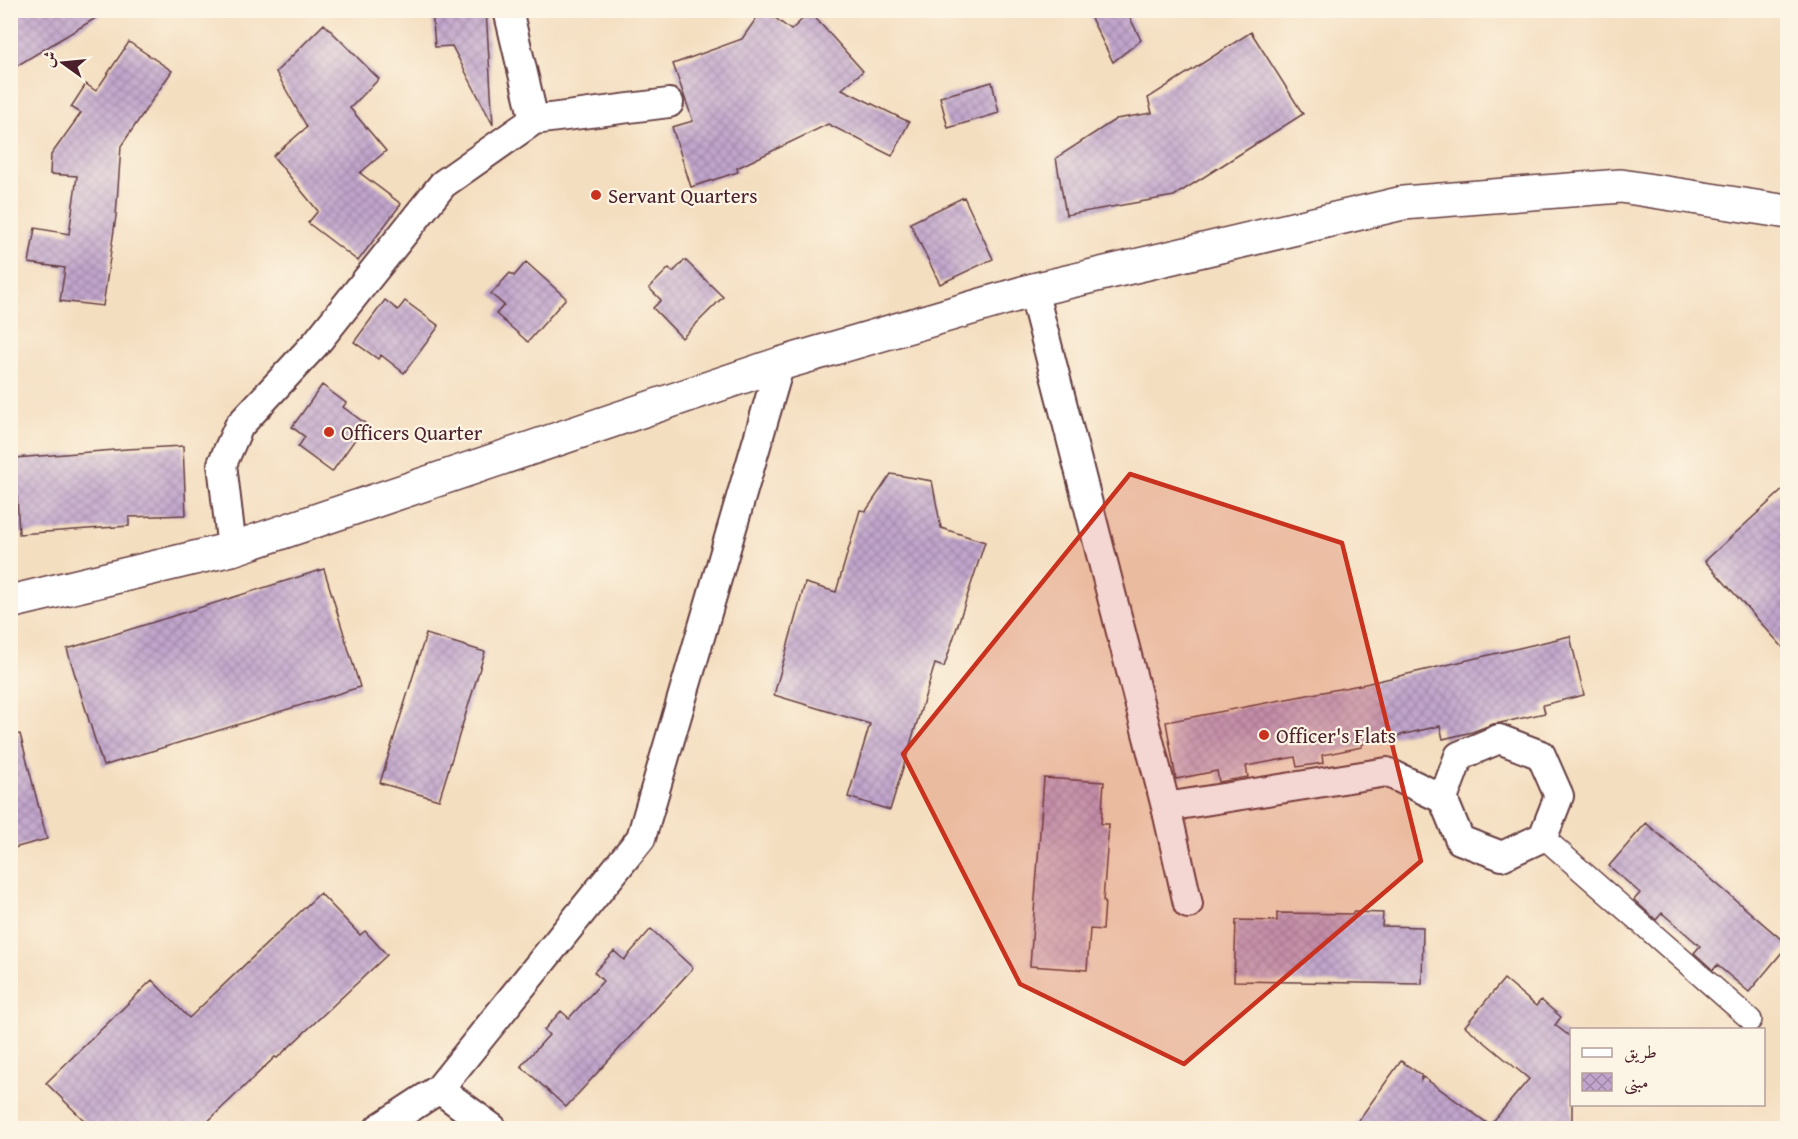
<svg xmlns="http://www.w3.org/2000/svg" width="1798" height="1139" viewBox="0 0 1798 1139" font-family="'Gentium Book Plus',Amiri,serif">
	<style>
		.building { fill: url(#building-cross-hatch) }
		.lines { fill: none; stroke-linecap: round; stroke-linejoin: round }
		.pedestrian-casing { stroke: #643c41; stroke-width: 24 }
		.minor-casing { stroke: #643c41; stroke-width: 32 }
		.secondary-casing { stroke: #643c41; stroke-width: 36 }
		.pedestrian { stroke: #fff; stroke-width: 21 }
		.minor { stroke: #fff; stroke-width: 28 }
		.secondary { stroke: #fff; stroke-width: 33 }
		.marked { fill: #c8321e; fill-opacity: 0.2; stroke: #c8321e; stroke-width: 4.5; stroke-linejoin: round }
		.poi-dot { fill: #c8321e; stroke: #fcf5e5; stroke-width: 2 }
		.labels { text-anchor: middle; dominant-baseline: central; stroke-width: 4.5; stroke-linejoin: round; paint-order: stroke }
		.poi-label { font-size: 21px; fill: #4a1f2b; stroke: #fcf5e5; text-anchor: start }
	</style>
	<defs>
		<pattern id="building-cross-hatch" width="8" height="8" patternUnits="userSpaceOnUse" patternTransform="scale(1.5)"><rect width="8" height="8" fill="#c1a5cc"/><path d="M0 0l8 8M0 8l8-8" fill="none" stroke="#9f86a6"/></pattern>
	</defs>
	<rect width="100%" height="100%" fill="#fcf5e5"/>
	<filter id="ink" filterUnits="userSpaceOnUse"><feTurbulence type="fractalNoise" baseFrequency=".0167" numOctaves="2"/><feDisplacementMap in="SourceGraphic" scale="12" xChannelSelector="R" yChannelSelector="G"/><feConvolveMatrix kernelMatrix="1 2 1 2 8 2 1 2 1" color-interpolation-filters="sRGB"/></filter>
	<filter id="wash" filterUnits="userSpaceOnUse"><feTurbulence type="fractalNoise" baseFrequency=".008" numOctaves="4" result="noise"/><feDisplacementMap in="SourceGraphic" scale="24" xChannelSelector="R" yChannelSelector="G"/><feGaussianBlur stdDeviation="1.35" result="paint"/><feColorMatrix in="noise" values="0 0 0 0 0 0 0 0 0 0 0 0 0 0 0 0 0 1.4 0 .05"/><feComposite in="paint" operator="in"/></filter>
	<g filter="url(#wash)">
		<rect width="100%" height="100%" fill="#f4dec0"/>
		<g id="blocks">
			<!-- building -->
			<path class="building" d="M 10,10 L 109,10 L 10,70 Z
				M 432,10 L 486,10 L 493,125 L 452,46 L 435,47 Z
				M 762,10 L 765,10 L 791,30 L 810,12 L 863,71 L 842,89 L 909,122 L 892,156 L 828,124 L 737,168 L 738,172 L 691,187 L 672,127 L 693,121 L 673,64 L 742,39 Z
				M 1087,10 L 1126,10 L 1141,40 L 1113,62 Z
				M 324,24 L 379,79 L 350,108 L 386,151 L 360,173 L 401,204 L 358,261 L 308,223 L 318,211 L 273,156 L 307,127 L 276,72 Z
				M 1251,32 L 1303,114 L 1174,196 L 1066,215 L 1056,158 L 1116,119 L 1152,113 L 1148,98 Z
				M 129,42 L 172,71 L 121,146 L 116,216 L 103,306 L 60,301 L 65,268 L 29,263 L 35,228 L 69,234 L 77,176 L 50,174 L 51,155 L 81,113 L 71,107 L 86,84 L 96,91 Z
				M 992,82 L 999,113 L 948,128 L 940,97 Z
				M 964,197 L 993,259 L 940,284 L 910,223 Z
				M 685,260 L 723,297 L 682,338 L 653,308 L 661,300 L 649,288 L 669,268 L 673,272 Z
				M 526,262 L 566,298 L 528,342 L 496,314 L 504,305 L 491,294 L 510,273 L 514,276 Z
				M 385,300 L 398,310 L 405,301 L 439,326 L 404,373 L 381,355 L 378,359 L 354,342 Z
				M 322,385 L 346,403 L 343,407 L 366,424 L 332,472 L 298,447 L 305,437 L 292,427 Z
				M 183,446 L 186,515 L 129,517 L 129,526 L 19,534 L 15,458 L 127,449 Z
				M 891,474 L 932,481 L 941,528 L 985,542 L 944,667 L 935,664 L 890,810 L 848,797 L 870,724 L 774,695 L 805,583 L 836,592 L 860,510 L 866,511 Z
				M 1788,485 L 1788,653 L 1705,561 Z
				M 324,569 L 360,687 L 103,766 L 67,649 Z
				M 426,634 L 485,652 L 439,800 L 380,783 Z
				M 1570,636 L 1584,695 L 1543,705 L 1545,713 L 1500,723 L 1493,724 L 1472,732 L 1443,739 L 1440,726 L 1361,744 L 1362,747 L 1322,755 L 1323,763 L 1297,767 L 1295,757 L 1246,766 L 1248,777 L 1219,782 L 1217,771 L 1176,779 L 1166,722 L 1365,684 Z
				M 20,734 L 47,839 L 10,849 L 10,736 Z
				M 1044,778 L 1104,782 L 1101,824 L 1109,824 L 1103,901 L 1105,901 L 1103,930 L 1090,929 L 1087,970 L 1030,966 Z
				M 1646,823 L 1788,945 L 1749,992 L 1717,965 L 1713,970 L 1694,953 L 1700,946 L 1662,913 L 1656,920 L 1634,900 L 1640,893 L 1609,866 Z
				M 320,893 L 360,935 L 365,931 L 387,955 L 277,1058 L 275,1057 L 201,1128 L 92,1128 L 46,1083 L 152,980 L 189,1018 Z
				M 1353,912 L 1383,913 L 1382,926 L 1423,927 L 1422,984 L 1234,981 L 1236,920 L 1277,921 L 1277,913 L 1353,914 Z
				M 651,929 L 693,968 L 566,1107 L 521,1066 L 549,1035 L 544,1030 L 561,1011 L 569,1018 L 603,981 L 594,972 L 614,951 L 624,960 Z
				M 1504,979 L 1536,1006 L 1541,1000 L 1561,1017 L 1555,1025 L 1572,1038 L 1572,1128 L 1353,1128 L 1401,1061 L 1421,1075 L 1421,1080 L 1423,1077 L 1490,1125 L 1529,1079 L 1465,1026 Z"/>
		</g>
	</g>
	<g filter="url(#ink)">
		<use href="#blocks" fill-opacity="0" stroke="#643c41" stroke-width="1.5"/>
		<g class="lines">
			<!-- pedestrian casing -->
			<g class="pedestrian-casing">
				<path id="pedestrian" d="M 1543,837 L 1751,1020"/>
			</g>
			<!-- minor casing -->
			<g class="minor-casing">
				<path id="minor" d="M 508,10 L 534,120
					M 1033,290 L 1166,807 L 1188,904
					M 232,549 L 222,464 L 239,426 L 317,342 L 443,184 L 534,120 L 669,103
					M 1499,739 L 1541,755 L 1559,796 L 1543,837 L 1502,856 L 1460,840 L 1443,799 L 1459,756 Z
					M 1166,807 L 1387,772 L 1443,799
					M 439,1089 L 492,1128
					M 379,1128 L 439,1089 L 641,838 L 780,364"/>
			</g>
			<!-- secondary casing -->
			<g class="secondary-casing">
				<path id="secondary" d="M 10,602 L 232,549 L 780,364 L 1033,290 L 1403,203 L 1621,186 L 1788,212"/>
			</g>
			<!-- pedestrian -->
			<use href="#pedestrian" class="pedestrian"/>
			<!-- minor -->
			<use href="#minor" class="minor"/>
			<!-- secondary -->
			<use href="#secondary" class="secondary"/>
		</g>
	</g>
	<!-- marked area -->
	<path class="marked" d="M 1130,474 L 1342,543 L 1421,861 L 1184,1064 L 1020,984 L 903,754 Z"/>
	<!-- markers -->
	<g class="poi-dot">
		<circle cx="596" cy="195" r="6"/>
		<circle cx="329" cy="432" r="6"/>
		<circle cx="1264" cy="735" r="6"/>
	</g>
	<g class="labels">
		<!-- poi labels -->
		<g class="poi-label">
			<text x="608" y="195">Servant Quarters</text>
			<text x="341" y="432">Officers Quarter</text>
			<text x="1276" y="735">Officer's Flats</text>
		</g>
	</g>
	<!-- margin -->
	<rect width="1798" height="1139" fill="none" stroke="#fcf5e5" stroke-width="36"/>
	<!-- legend -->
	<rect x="1570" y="1028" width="195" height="78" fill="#fcf5e5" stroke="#b59f9b" stroke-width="1.5"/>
	<rect x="1582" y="1048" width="30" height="9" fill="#ffffff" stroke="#b59f9b" stroke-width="1.5"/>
	<text x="1624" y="1058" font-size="18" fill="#4a1f2b">طريق</text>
	<rect x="1582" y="1073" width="30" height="18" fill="url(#building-cross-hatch)" stroke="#b59f9b" stroke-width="1.5"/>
	<text x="1624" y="1088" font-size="18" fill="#4a1f2b">مبنى</text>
	<!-- north arrow -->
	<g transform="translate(63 63) rotate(285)" stroke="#fcf5e5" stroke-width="4.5" paint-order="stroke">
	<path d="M0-4.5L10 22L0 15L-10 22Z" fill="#4a1f2b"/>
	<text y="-9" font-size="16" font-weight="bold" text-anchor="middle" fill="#4a1f2b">ش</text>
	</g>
</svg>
